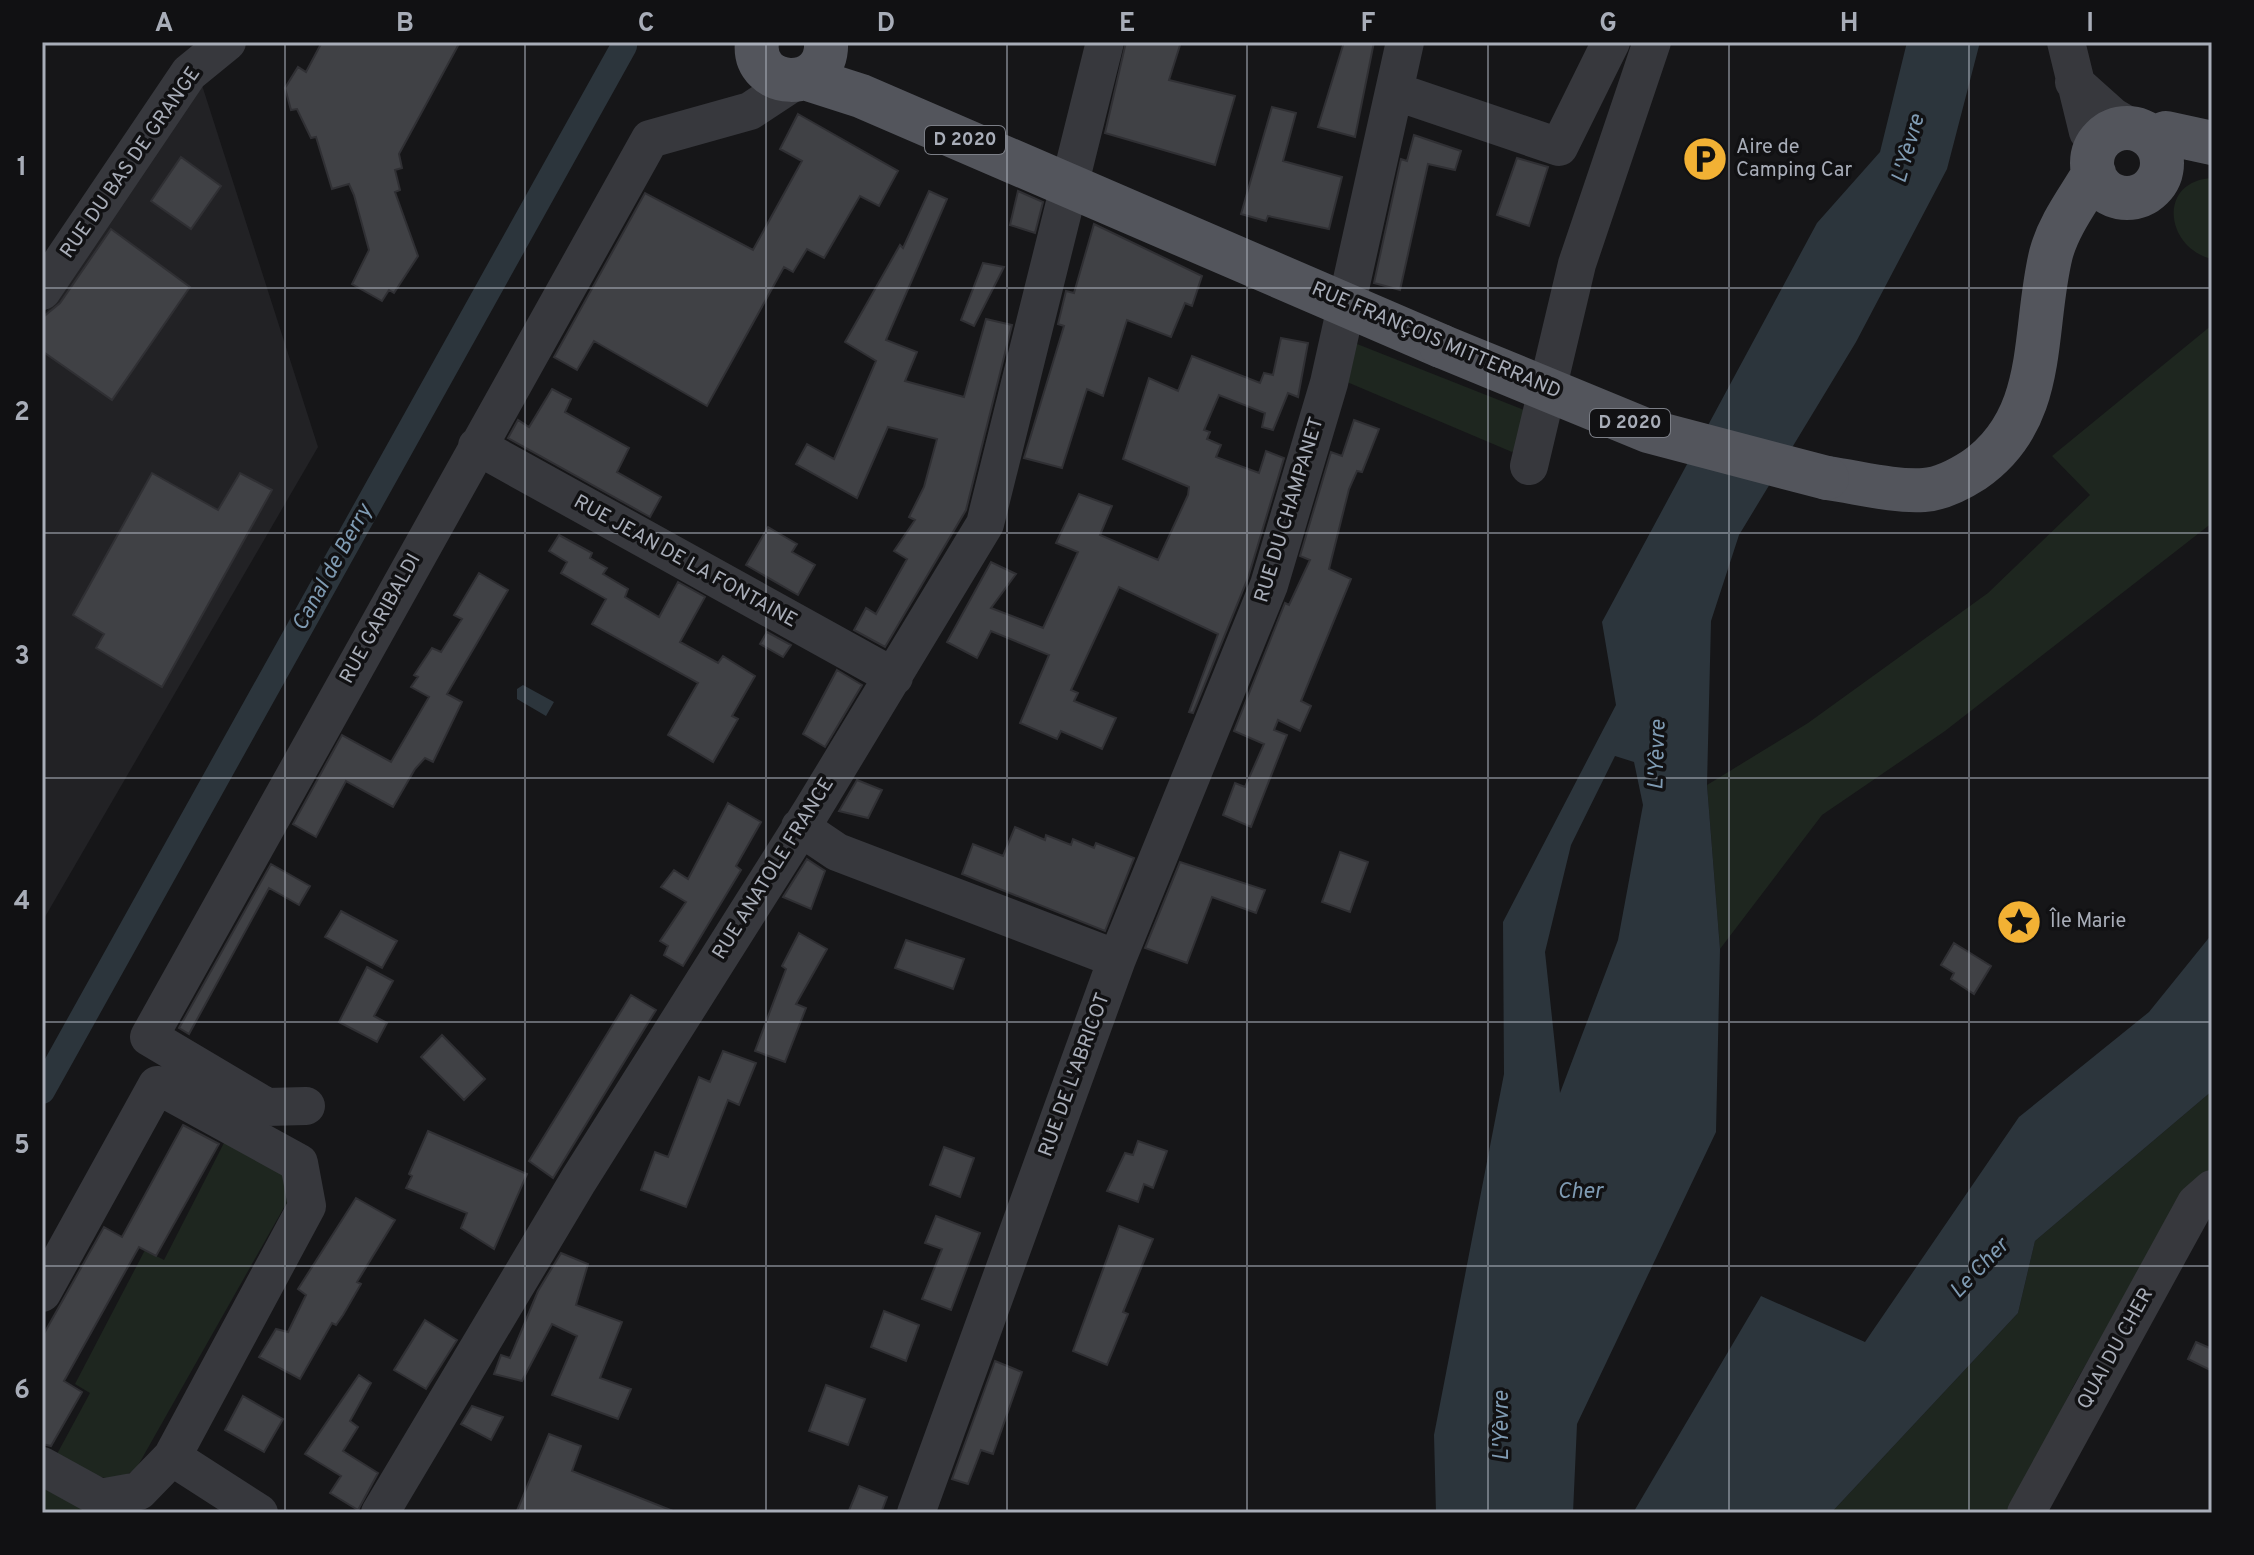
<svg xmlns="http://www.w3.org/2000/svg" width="2254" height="1555" viewBox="0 0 2254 1555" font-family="Overpass,sans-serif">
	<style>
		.built { fill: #222225 }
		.green { fill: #1e261f }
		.water { fill: #2c353c; fill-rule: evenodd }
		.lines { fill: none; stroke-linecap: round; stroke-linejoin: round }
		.canal { stroke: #2c353c; stroke-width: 26 }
		.building { fill: #404145; stroke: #303034; stroke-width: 2 }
		.minor { stroke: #37383d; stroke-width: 38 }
		.major { stroke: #53555c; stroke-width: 44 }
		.major-bridge { stroke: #53555c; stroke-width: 44 }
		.grid { fill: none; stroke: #a8adb8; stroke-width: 2; stroke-opacity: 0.55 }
		.labels { text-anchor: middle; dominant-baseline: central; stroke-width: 7; stroke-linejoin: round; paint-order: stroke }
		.shield { fill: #111113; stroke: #7b7e86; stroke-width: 2 }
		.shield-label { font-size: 18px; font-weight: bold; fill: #a8adb8 }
		.poi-label { font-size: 20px; fill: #a8adb8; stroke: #111113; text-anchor: start }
		.street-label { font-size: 20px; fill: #a8adb8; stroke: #111113 }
		.water-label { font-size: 22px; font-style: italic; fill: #7f9bb3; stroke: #111113 }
		.neatline { fill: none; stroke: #a8adb8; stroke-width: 3 }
		.grid-label { font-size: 26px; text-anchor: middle; font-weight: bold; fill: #a8adb8 }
	</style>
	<rect width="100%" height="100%" fill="#161618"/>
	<!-- built -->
	<path class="built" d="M 201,82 L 318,447 L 42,922 L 42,318 Z"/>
	<!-- green -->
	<path class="green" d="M 2212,178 L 2212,259 C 2165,248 2157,181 2212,178 Z
		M 2212,325 L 2212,523 L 1945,731 L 1822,815 L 1720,949 L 1707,785 L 1808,723 L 1988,593 L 2090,495 L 2052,456 Z
		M 1352,342 L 1529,412 L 1519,447 L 1512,452 L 1347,382 Z
		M 2212,1091 L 2212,1168 L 2181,1199 L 2074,1385 L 2009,1513 L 1831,1513 L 2018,1313 L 2035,1241 Z
		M 226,1139 L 285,1170 L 291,1195 L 136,1469 C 104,1490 86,1470 57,1454 L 90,1393 L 75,1384 L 145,1250 L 164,1260 Z
		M 42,1481 L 104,1513 L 42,1513 Z"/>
	<!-- water -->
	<path class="water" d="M 1907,42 L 1980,42 L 1947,169 L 1856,342 L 1739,535 L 1711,621 L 1707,785 L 1720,949 L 1716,1132 L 1577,1424 L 1573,1513 L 1436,1513 L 1434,1435 L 1504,1074 L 1503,922 L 1616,705 L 1602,622 L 1817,223 L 1880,152 ZM 1615,756 L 1634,762 L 1643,805 L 1618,940 L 1560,1093 L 1545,952 L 1571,845 Z
		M 523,685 L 554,702 L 546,716 L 517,699 L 517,689 Z
		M 2212,934 L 2212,1091 L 2035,1241 L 2018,1313 L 1831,1513 L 1633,1513 L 1761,1296 L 1865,1342 L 2019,1117 L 2149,1012 Z"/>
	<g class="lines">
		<!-- canal -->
		<path class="canal" d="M 42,1091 L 624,46"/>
	</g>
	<!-- building -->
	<path class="building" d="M 322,42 L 460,42 L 399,154 L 402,168 L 395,170 L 400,190 L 395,192 L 418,256 L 394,293 L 389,290 L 382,301 L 352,284 L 369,250 L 354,195 L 349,184 L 332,189 L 316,137 L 311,138 L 297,109 L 291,110 L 285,88 L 298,67 L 306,72 Z
		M 1126,42 L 1181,42 L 1169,80 L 1235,96 L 1215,165 L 1105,133 Z
		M 1344,42 L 1374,42 L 1355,137 L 1318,127 Z
		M 1272,107 L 1296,113 L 1283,161 L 1342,177 L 1329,229 L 1268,216 L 1266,221 L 1241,214 Z
		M 798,114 L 898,171 L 879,206 L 860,196 L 824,258 L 807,249 L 793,272 L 784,267 L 707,406 L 594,341 L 577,370 L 554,357 L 645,193 L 753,250 L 802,161 L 780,149 Z
		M 1414,135 L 1461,151 L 1455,170 L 1428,164 L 1400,290 L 1374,283 L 1401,159 L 1407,161 Z
		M 181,157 L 221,186 L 191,229 L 151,201 Z
		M 1517,158 L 1548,167 L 1529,226 L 1497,215 Z
		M 929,191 L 947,199 L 886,340 L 917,352 L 905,381 L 964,397 L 986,319 L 1012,325 L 966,510 L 885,647 L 854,630 L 866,608 L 876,614 L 907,559 L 894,551 L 915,520 L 909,517 L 924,487 L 937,439 L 888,427 L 857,498 L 796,464 L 807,444 L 834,459 L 876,361 L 845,342 L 900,245 L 903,248 Z
		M 1018,191 L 1043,202 L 1035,233 L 1010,225 Z
		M 1094,224 L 1202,276 L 1192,306 L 1185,303 L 1171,337 L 1127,320 L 1103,396 L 1087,389 L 1062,468 L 1024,458 L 1064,326 L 1058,324 L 1066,291 L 1074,293 Z
		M 111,229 L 190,287 L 112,400 L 42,351 L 42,318 L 60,303 Z
		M 983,263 L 1004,267 L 974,326 L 961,320 Z
		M 1281,338 L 1308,343 L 1298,397 L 1288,393 L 1273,430 L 1262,427 L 1265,413 L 1219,395 L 1204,430 L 1210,432 L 1207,439 L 1221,445 L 1216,457 L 1259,473 L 1266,451 L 1284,458 L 1248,578 L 1193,713 L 1189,712 L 1218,634 L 1119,587 L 1071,690 L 1078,693 L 1074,701 L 1116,718 L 1102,749 L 1061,731 L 1057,739 L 1020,723 L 1049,655 L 991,631 L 977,658 L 947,642 L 991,562 L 1016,574 L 991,608 L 1043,628 L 1078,552 L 1056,543 L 1079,494 L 1112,506 L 1100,535 L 1158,560 L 1188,495 L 1189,487 L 1123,459 L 1149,378 L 1178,391 L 1192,356 L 1260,383 L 1264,373 L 1273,375 Z
		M 552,389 L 571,399 L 565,412 L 629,448 L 617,472 L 661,497 L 650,517 L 508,438 L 518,420 L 529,427 Z
		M 1354,420 L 1379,429 L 1362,472 L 1357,471 L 1349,489 L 1329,569 L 1351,579 L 1301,701 L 1311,706 L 1300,731 L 1278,720 L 1274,730 L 1287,735 L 1251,827 L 1223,815 L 1235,783 L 1245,787 L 1264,744 L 1234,731 L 1285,603 L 1289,605 L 1310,560 L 1300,556 L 1331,452 L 1342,456 Z
		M 152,473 L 218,510 L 240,473 L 272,490 L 162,687 L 96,648 L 104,634 L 73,615 Z
		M 768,527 L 797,544 L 792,552 L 815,565 L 798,595 L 746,565 Z
		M 559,535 L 592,553 L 590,558 L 607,568 L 603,574 L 628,589 L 625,597 L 659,617 L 678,582 L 705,597 L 680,642 L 718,663 L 723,656 L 755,676 L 732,716 L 738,719 L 713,762 L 668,735 L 698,683 L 592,624 L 606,599 L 561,573 L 567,562 L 549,551 Z
		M 479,573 L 508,590 L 447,694 L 462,702 L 433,762 L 425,758 L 415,769 L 393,807 L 346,781 L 316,837 L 293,824 L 342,735 L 391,762 L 429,697 L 411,687 L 418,677 L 414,675 L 432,648 L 441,652 L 462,619 L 454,615 Z
		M 767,632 L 791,645 L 783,657 L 760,644 Z
		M 837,670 L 862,685 L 825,747 L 803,734 Z
		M 857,780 L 882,790 L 868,818 L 839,811 Z
		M 728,803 L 761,822 L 736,866 L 741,870 L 683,966 L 664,955 L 668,946 L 660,941 L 686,902 L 661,887 L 674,870 L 688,879 Z
		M 1015,827 L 1045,840 L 1046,835 L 1071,845 L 1073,839 L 1094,848 L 1096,843 L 1134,858 L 1105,931 L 962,874 L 973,844 L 1003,856 Z
		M 1340,852 L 1368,862 L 1350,912 L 1322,902 Z
		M 807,859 L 825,871 L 811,909 L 783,897 Z
		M 1180,862 L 1265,890 L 1256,913 L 1212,897 L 1187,963 L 1145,948 Z
		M 271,864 L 310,886 L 299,905 L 269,888 L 189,1034 L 179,1028 Z
		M 341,911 L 397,941 L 382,968 L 325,937 Z
		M 799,933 L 827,949 L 796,1004 L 806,1008 L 785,1062 L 755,1051 L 786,969 L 782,966 Z
		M 906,940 L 964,959 L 953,989 L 895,968 Z
		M 1954,943 L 1991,966 L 1974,994 L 1951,979 L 1954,973 L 1941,965 Z
		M 367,967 L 393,981 L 374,1016 L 387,1023 L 377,1042 L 339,1022 Z
		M 631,995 L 656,1010 L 553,1178 L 529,1161 Z
		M 442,1035 L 485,1079 L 464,1100 L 421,1057 Z
		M 723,1051 L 756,1063 L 739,1105 L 728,1100 L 686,1207 L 641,1190 L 655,1152 L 668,1157 L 699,1077 L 710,1082 Z
		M 183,1125 L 219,1144 L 156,1256 L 139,1247 L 64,1381 L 82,1392 L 51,1446 L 42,1444 L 42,1337 L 104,1227 L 122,1237 Z
		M 428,1131 L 527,1174 L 494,1249 L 461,1228 L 467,1213 L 406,1188 L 412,1176 L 409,1174 Z
		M 1138,1141 L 1167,1151 L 1153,1188 L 1144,1184 L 1138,1202 L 1107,1191 L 1125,1153 L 1133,1155 Z
		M 944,1147 L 974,1158 L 960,1197 L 930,1185 Z
		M 356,1198 L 395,1220 L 357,1282 L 361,1284 L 343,1315 L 336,1325 L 332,1323 L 300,1379 L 259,1357 L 276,1329 L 288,1332 L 306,1295 L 298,1289 Z
		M 936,1216 L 980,1233 L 951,1310 L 922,1299 L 942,1249 L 925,1243 Z
		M 1119,1226 L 1153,1239 L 1123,1312 L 1128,1314 L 1107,1365 L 1073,1351 Z
		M 561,1253 L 588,1264 L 576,1305 L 622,1322 L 600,1378 L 631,1389 L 618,1419 L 552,1395 L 577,1336 L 552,1324 L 522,1381 L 494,1374 L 501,1355 L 510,1358 L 538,1291 Z
		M 884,1311 L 919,1325 L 906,1361 L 871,1347 Z
		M 425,1320 L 457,1340 L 426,1389 L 394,1370 Z
		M 2196,1342 L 2212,1349 L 2212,1371 L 2188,1359 Z
		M 995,1361 L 1022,1372 L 993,1454 L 981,1450 L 968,1484 L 952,1479 Z
		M 359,1375 L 371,1383 L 350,1421 L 358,1427 L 343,1451 L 378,1473 L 358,1510 L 330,1493 L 341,1476 L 305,1454 Z
		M 826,1385 L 865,1399 L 848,1445 L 809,1431 Z
		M 243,1396 L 283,1419 L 264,1452 L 225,1430 Z
		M 472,1406 L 503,1417 L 491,1440 L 461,1424 Z
		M 549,1434 L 581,1446 L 572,1471 L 678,1513 L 516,1513 Z
		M 859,1486 L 887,1497 L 881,1513 L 848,1513 Z"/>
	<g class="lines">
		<!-- minor -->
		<path class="minor" d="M 2066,42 L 2088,132 L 2099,143
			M 2074,82 L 2112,116 L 2134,129
			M 1394,91 L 1559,147 L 1611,42
			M 42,291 L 189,73 L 227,42
			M 477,446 L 894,677
			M 1529,466 L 1577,264 L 1652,42
			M 800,827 L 837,852 L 1117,959 L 916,1513
			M 1117,959 L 1269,585 L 1329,383 L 1405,42
			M 306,1106 L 267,1107 L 149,1037 L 650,139 L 750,111 L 794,82
			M 42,1293 L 157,1085 L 299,1163 L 307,1206 L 172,1457 L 139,1491 L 100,1498 L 42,1466
			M 172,1457 L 259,1513
			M 380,1513 L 578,1181 L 812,810 L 985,524 L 1105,42
			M 2026,1513 L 2196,1203 L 2212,1189"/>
		<!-- major -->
		<path class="major" d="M 757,42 C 751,91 829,94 826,42
			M 808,79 L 861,96 L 1441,346
			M2092 163a35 35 0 1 1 70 0a35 35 0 1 1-70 0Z
			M 2152,138 L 2166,133 L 2212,143
			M 1827,478 C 1857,482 1893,492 1924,490 C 1941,489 1960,479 1974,470 C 2049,418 2032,331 2051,254 C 2059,224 2079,199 2094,173"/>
		<!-- major-bridge -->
		<path class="major-bridge" d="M 1441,346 L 1648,431 L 1827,478"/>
	</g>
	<!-- grid -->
	<path class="grid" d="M 285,42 L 285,1513M 525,42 L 525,1513M 766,42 L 766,1513M 1007,42 L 1007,1513M 1247,42 L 1247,1513M 1488,42 L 1488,1513M 1729,42 L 1729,1513M 1969,42 L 1969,1513M 42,288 L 2212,288M 42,533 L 2212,533M 42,778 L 2212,778M 42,1022 L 2212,1022M 42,1266 L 2212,1266"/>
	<!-- icons -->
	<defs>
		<g id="parking-disc" transform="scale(2.3)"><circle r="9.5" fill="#f2b134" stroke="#111113"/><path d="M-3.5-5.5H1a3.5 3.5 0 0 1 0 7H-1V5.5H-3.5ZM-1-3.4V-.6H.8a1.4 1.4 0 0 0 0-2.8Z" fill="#111"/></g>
		<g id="sight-disc" transform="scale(2.3)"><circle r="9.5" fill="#f2b134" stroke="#111113"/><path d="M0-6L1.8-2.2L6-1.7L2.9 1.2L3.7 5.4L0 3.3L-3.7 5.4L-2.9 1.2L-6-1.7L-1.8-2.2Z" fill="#111"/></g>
	</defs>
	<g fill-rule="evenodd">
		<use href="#parking-disc" x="1705" y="159"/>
		<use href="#sight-disc" x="2019" y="922"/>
	</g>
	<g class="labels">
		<!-- shield labels -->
		<g class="shield">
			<rect x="925" y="126" width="80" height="28" rx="6"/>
			<rect x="1590" y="409" width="80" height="28" rx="6"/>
		</g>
		<g class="shield-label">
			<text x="965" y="140">D 2020</text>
			<text x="1630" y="423">D 2020</text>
		</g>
		<!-- poi labels -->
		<g class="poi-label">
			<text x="1736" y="148">Aire de<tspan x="1736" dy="23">Camping Car</tspan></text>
			<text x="2050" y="922">Île Marie</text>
		</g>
		<!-- street labels -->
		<g class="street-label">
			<text transform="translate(131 163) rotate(-55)">RUE DU BAS DE GRANGE</text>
			<text transform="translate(1436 341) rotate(23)">RUE FRANÇOIS MITTERRAND</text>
			<text transform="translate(1290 510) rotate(-73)">RUE DU CHAMPANET</text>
			<text transform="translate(685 562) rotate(29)">RUE JEAN DE LA FONTAINE</text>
			<text transform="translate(381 619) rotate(-61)">RUE GARIBALDI</text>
			<text transform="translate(774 869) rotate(-58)">RUE ANATOLE FRANCE</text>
			<text transform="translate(1075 1075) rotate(-70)">RUE DE L'ABRICOT</text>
			<text transform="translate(2116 1349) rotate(-61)">QUAI DU CHER</text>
		</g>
		<!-- water labels -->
		<g class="water-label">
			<text transform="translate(1909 149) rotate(-74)">L'Yèvre</text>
			<text transform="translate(333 568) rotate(-61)">Canal de Berry</text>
			<text transform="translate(1658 755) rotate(-88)">L'Yèvre</text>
			<text x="1580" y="1192">Cher</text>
			<text transform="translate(1980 1269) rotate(-46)">Le Cher</text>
			<text transform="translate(1502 1426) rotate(-90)">L'Yèvre</text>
		</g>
	</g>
	<!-- border -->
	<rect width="2254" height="1555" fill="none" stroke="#111113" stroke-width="88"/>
	<rect x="44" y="44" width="2166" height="1467" class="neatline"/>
	<g class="grid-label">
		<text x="164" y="31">A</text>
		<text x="405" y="31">B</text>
		<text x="646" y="31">C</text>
		<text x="886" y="31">D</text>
		<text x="1127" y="31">E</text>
		<text x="1368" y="31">F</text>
		<text x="1608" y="31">G</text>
		<text x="1849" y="31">H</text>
		<text x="2090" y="31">I</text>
		<text x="22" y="175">1</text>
		<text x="22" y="420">2</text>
		<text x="22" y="664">3</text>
		<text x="22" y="909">4</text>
		<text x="22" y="1153">5</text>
		<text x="22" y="1398">6</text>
	</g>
</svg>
